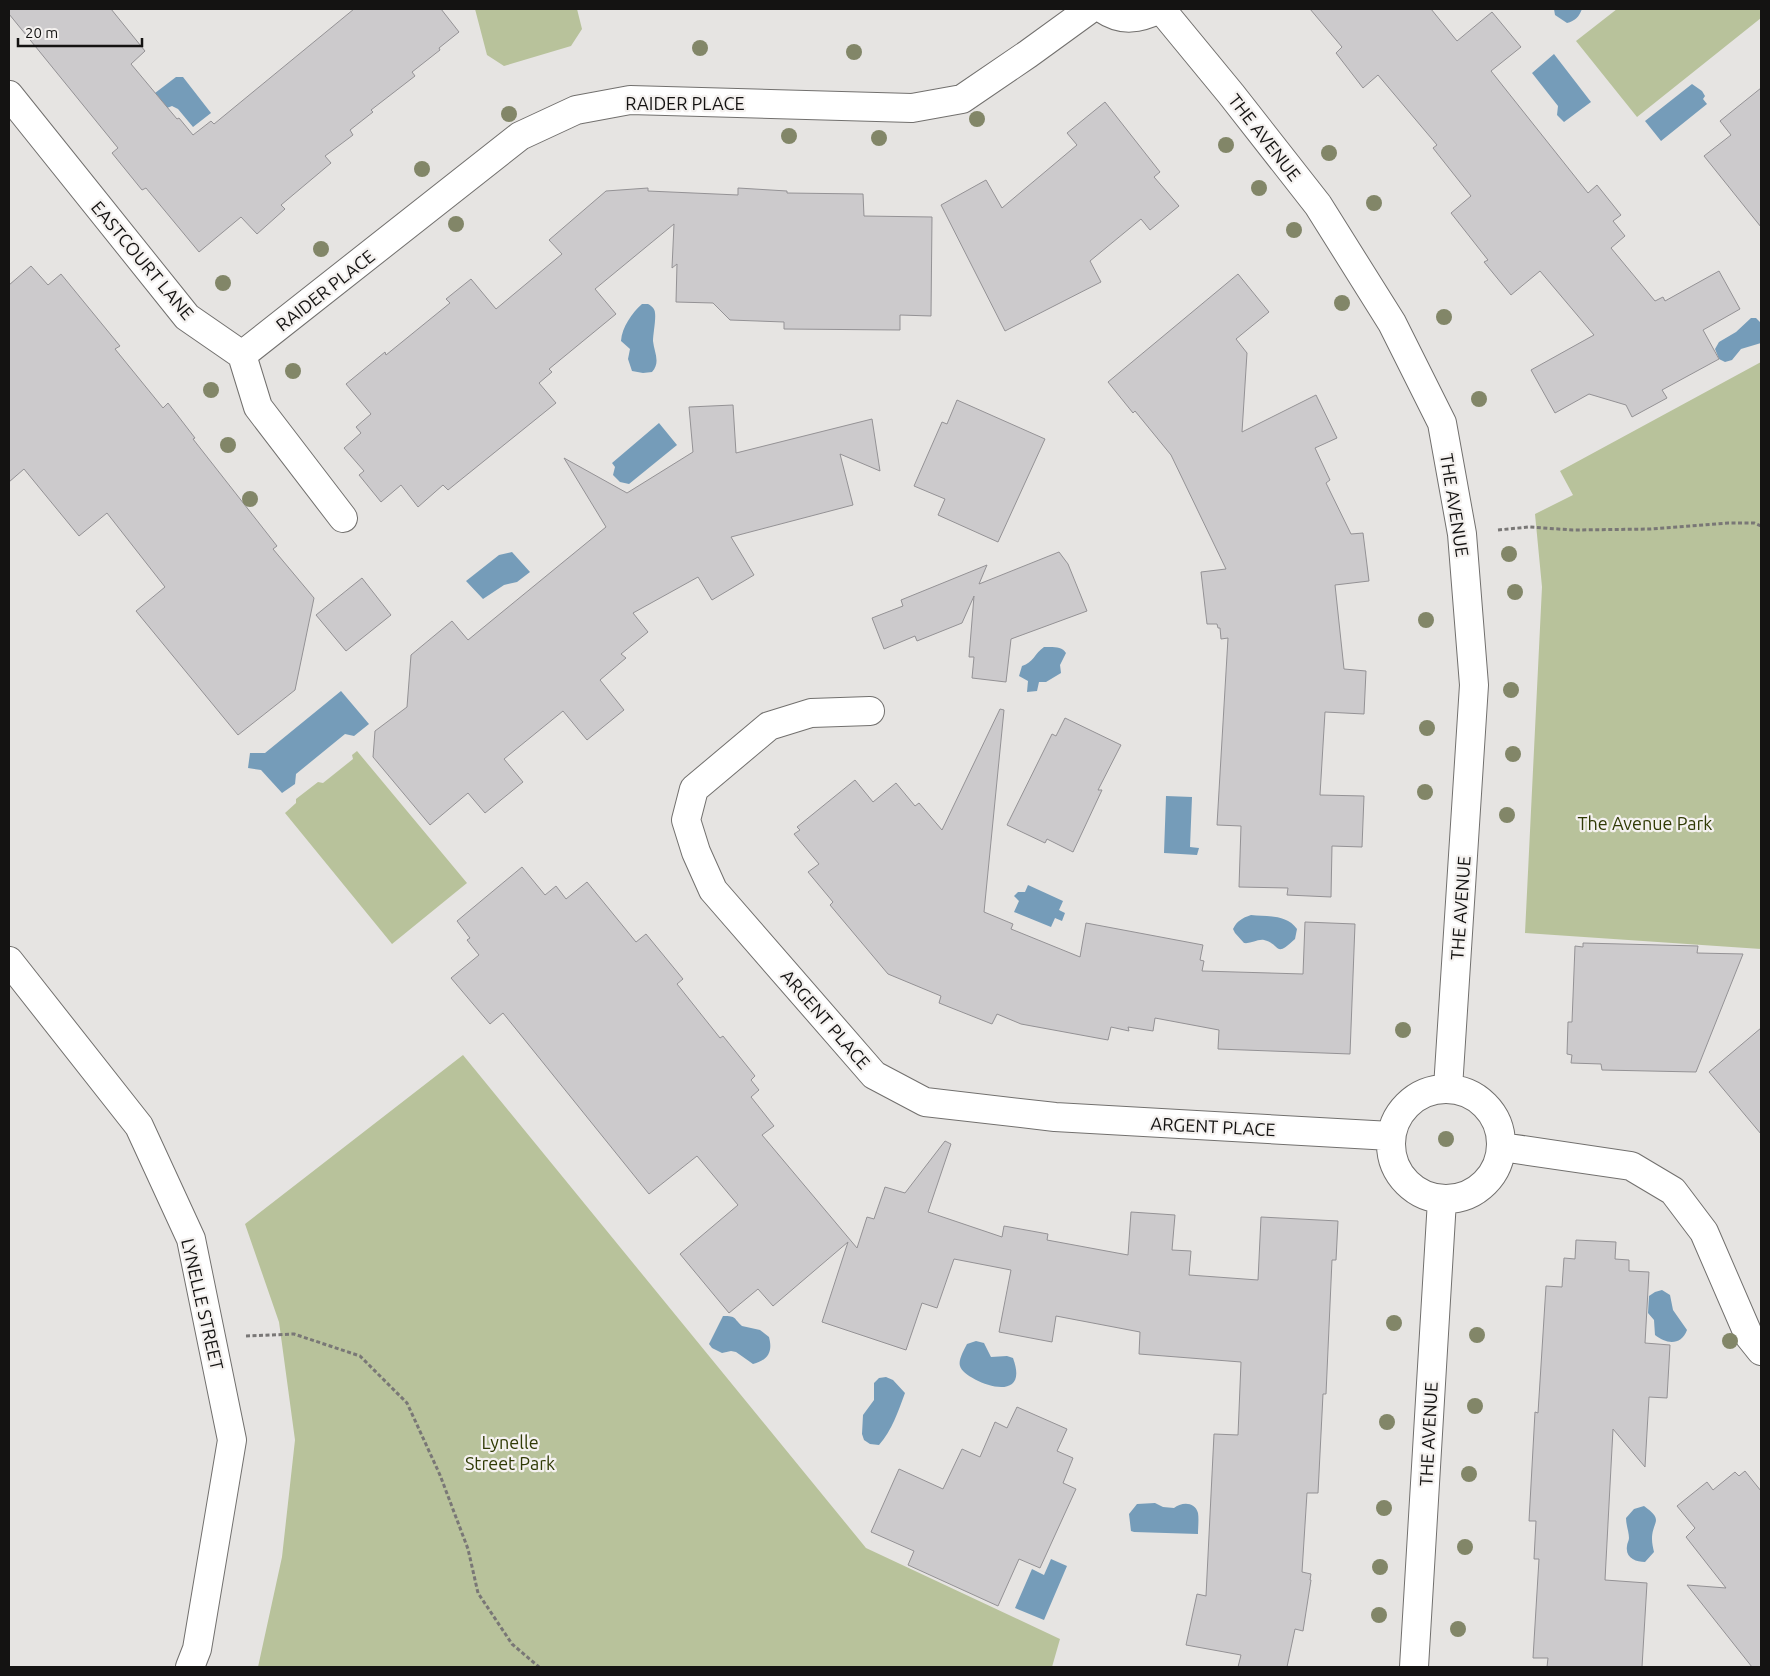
<svg xmlns="http://www.w3.org/2000/svg" width="1770" height="1676" viewBox="0 0 1770 1676" font-family="Ubuntu,sans-serif">
	<style>
		.green { fill: #b8c29b }
		.water { fill: #759cb9 }
		.building { fill: #cccacc; stroke: #949295 }
		.lines { fill: none; stroke-linecap: round; stroke-linejoin: round }
		.minor-casing { stroke: #72706e; stroke-width: 30 }
		.tertiary-casing { stroke: #72706e; stroke-width: 30 }
		.path { stroke: #797776; stroke-width: 3; stroke-dasharray: 4 2.5; stroke-linecap: butt }
		.minor { stroke: #fff; stroke-width: 28 }
		.tertiary { stroke: #fff; stroke-width: 28 }
		.tree { fill: #828668 }
		.labels { text-anchor: middle; dominant-baseline: central; stroke-width: 4.5; stroke-linejoin: round; paint-order: stroke }
		.street-label { font-size: 18px; fill: #141312; stroke: #f4f1ef }
		.park-label { font-size: 18px; fill: #303a05; stroke: #f4f1ef }
	</style>
	<rect width="100%" height="100%" fill="#e6e4e2"/>
	<!-- green -->
	<path class="green" d="M 475,9 L 577,9 L 582,29 L 571,46 L 504,66 L 487,55 Z
		M 1617,9 L 1761,9 L 1761,18 L 1637,117 L 1576,41 Z
		M 1761,362 L 1761,949 L 1525,933 L 1542,587 L 1535,514 L 1573,495 L 1560,471 Z
		M 357,751 L 467,883 L 392,944 L 285,813 L 296,803 L 296,799 L 318,782 L 323,783 L 353,759 L 352,755 Z
		M 463,1055 L 866,1548 L 1060,1639 L 1052,1667 L 258,1667 L 282,1557 L 295,1440 L 279,1322 L 245,1224 Z"/>
	<!-- water -->
	<path class="water" d="M 1554,9 L 1582,9 C 1579,17 1575,21 1567,23 L 1555,15 Z
		M 1554,54 L 1591,102 L 1564,122 L 1557,115 L 1558,106 L 1532,73 Z
		M 176,77 L 183,77 L 211,113 L 193,127 L 178,109 L 172,106 L 167,108 L 155,93 Z
		M 1692,84 L 1702,91 L 1705,96 L 1703,99 L 1707,104 L 1661,141 L 1645,121 Z
		M 642,304 L 648,304 C 652,306 655,309 655,313 C 656,320 653,334 653,341 C 654,352 661,362 652,372 L 643,373 L 632,371 L 628,359 L 630,349 L 621,341 C 622,327 632,313 642,304 Z
		M 1751,318 L 1756,318 L 1761,323 L 1761,343 L 1741,349 L 1732,360 L 1725,362 L 1719,359 L 1715,349 L 1719,342 L 1736,332 Z
		M 659,423 L 677,445 L 629,484 L 620,482 L 613,475 L 615,467 L 612,463 Z
		M 512,552 L 530,572 L 517,582 L 504,585 L 483,599 L 466,581 L 499,555 Z
		M 1044,647 C 1053,647 1062,646 1066,653 L 1060,665 L 1061,673 L 1046,682 L 1039,682 L 1037,691 L 1027,692 L 1028,681 L 1019,676 L 1022,666 C 1033,663 1035,653 1044,647 Z
		M 341,691 L 369,724 L 354,736 L 345,734 L 296,774 L 295,784 L 282,793 L 261,770 L 248,768 L 250,753 L 265,753 Z
		M 1166,796 L 1192,797 L 1190,847 L 1199,848 L 1197,855 L 1164,853 Z
		M 1028,885 L 1063,901 L 1059,910 L 1065,913 L 1062,921 L 1055,918 L 1051,927 L 1014,912 L 1019,901 L 1014,896 L 1018,892 L 1025,892 Z
		M 1251,915 C 1268,917 1286,914 1297,929 L 1295,939 C 1274,959 1281,944 1264,940 C 1257,939 1251,944 1244,943 L 1235,933 L 1233,929 C 1237,921 1242,918 1251,915 Z
		M 1662,1290 L 1670,1295 L 1673,1310 L 1687,1330 C 1681,1346 1666,1344 1655,1335 L 1654,1320 L 1648,1313 L 1649,1296 L 1655,1292 Z
		M 723,1316 C 737,1316 733,1318 742,1326 L 760,1330 L 769,1337 C 773,1352 768,1360 753,1364 L 736,1352 L 731,1351 L 722,1353 L 712,1348 L 709,1344 Z
		M 976,1341 L 984,1343 L 991,1357 L 1007,1356 L 1013,1358 C 1032,1409 963,1380 960,1366 C 958,1360 964,1350 967,1344 Z
		M 886,1377 L 893,1380 L 905,1393 C 898,1412 892,1430 879,1445 L 870,1444 L 864,1440 L 862,1434 L 863,1415 L 874,1400 L 874,1383 L 879,1378 Z
		M 1155,1503 L 1163,1507 L 1174,1508 C 1181,1502 1195,1501 1198,1513 C 1199,1519 1198,1528 1198,1534 L 1134,1532 L 1131,1531 L 1129,1514 L 1137,1504 Z
		M 1644,1506 C 1665,1521 1652,1521 1652,1539 C 1652,1543 1653,1548 1654,1552 L 1645,1562 C 1636,1562 1625,1558 1627,1546 C 1627,1543 1629,1541 1629,1538 C 1629,1532 1626,1525 1626,1518 L 1634,1509 Z
		M 1051,1559 L 1067,1566 L 1044,1620 L 1015,1608 L 1032,1569 L 1044,1575 Z"/>
	<!-- building -->
	<path class="building" d="M 9,9 L 111,9 L 145,51 L 131,64 L 177,119 L 179,118 L 193,135 L 211,121 L 214,124 L 354,9 L 441,9 L 459,32 L 439,48 L 440,50 L 412,72 L 415,76 L 371,110 L 373,112 L 350,130 L 353,135 L 325,156 L 331,163 L 281,205 L 285,209 L 257,234 L 241,217 L 199,252 L 146,188 L 142,190 L 112,153 L 118,148 L 9,14 Z
		M 1310,9 L 1431,9 L 1457,41 L 1492,12 L 1521,47 L 1491,71 L 1588,193 L 1597,185 L 1621,215 L 1613,221 L 1625,236 L 1611,248 L 1655,301 L 1663,297 L 1665,301 L 1719,271 L 1740,309 L 1703,330 L 1719,359 L 1662,390 L 1667,398 L 1632,417 L 1626,405 L 1589,394 L 1555,413 L 1531,370 L 1594,335 L 1540,271 L 1511,295 L 1484,262 L 1488,260 L 1451,213 L 1471,196 L 1433,148 L 1437,145 L 1378,75 L 1363,88 L 1336,53 L 1342,47 Z
		M 1761,88 L 1761,227 L 1704,156 L 1731,135 L 1720,121 Z
		M 1105,102 L 1160,172 L 1154,177 L 1179,206 L 1150,230 L 1141,219 L 1090,261 L 1101,282 L 1005,331 L 941,205 L 986,180 L 1002,208 L 1077,145 L 1067,133 Z
		M 648,188 L 648,191 L 738,195 L 738,188 L 787,191 L 787,193 L 863,194 L 864,216 L 932,217 L 931,316 L 900,315 L 900,330 L 784,329 L 784,322 L 730,320 L 713,303 L 676,302 L 677,264 L 672,268 L 674,224 L 595,289 L 616,314 L 549,369 L 552,372 L 539,383 L 556,403 L 448,490 L 443,485 L 418,507 L 401,485 L 381,502 L 359,475 L 364,471 L 344,448 L 361,433 L 356,427 L 371,414 L 346,384 L 385,352 L 386,355 L 450,303 L 446,299 L 471,279 L 496,309 L 562,254 L 549,240 L 606,191 Z
		M 31,266 L 48,285 L 61,274 L 120,346 L 115,349 L 163,408 L 168,403 L 195,438 L 193,439 L 277,546 L 273,549 L 314,598 L 295,690 L 238,735 L 136,611 L 165,587 L 107,513 L 79,536 L 24,469 L 9,482 L 9,285 Z
		M 1238,274 L 1269,312 L 1236,339 L 1247,353 L 1242,432 L 1316,395 L 1337,438 L 1315,448 L 1330,480 L 1326,483 L 1351,534 L 1363,533 L 1369,581 L 1335,585 L 1344,669 L 1366,671 L 1364,714 L 1325,712 L 1320,795 L 1364,796 L 1362,847 L 1332,846 L 1331,897 L 1287,895 L 1288,888 L 1239,887 L 1241,826 L 1217,825 L 1228,638 L 1221,639 L 1220,628 L 1218,628 L 1217,624 L 1207,624 L 1201,572 L 1226,569 L 1171,455 L 1135,411 L 1133,413 L 1108,382 Z
		M 957,400 L 1045,439 L 998,542 L 938,515 L 945,499 L 914,486 L 942,422 L 947,424 Z
		M 733,405 L 736,453 L 872,419 L 880,471 L 840,454 L 853,505 L 731,537 L 754,575 L 712,600 L 698,577 L 633,613 L 648,632 L 621,654 L 626,658 L 600,680 L 624,710 L 587,740 L 563,711 L 504,759 L 523,782 L 485,813 L 468,793 L 430,825 L 373,757 L 375,731 L 407,707 L 411,655 L 452,621 L 468,640 L 606,527 L 564,458 L 627,493 L 693,452 L 689,407 Z
		M 1059,552 L 1068,564 L 1087,611 L 1011,639 L 1006,682 L 972,678 L 974,657 L 969,657 L 974,596 L 962,623 L 917,641 L 915,636 L 884,649 L 872,618 L 903,606 L 901,600 L 987,565 L 979,584 Z
		M 362,578 L 391,615 L 346,651 L 316,615 Z
		M 1000,709 L 1004,710 L 984,912 L 1013,924 L 1011,929 L 1080,957 L 1086,923 L 1203,945 L 1200,960 L 1204,961 L 1202,971 L 1303,974 L 1305,922 L 1355,924 L 1350,1054 L 1218,1049 L 1219,1030 L 1155,1018 L 1153,1031 L 1128,1027 L 1129,1031 L 1111,1027 L 1108,1040 L 1021,1024 L 997,1014 L 992,1024 L 939,1003 L 941,996 L 888,974 L 830,905 L 833,902 L 808,872 L 819,864 L 794,834 L 800,830 L 797,827 L 855,780 L 873,802 L 896,783 L 915,806 L 919,803 L 942,830 Z
		M 1065,718 L 1121,745 L 1098,790 L 1102,790 L 1073,852 L 1047,839 L 1045,843 L 1007,825 L 1052,734 L 1056,736 Z
		M 522,867 L 545,895 L 556,886 L 566,899 L 587,882 L 636,942 L 646,934 L 683,979 L 677,984 L 720,1038 L 723,1036 L 755,1076 L 751,1080 L 759,1090 L 751,1097 L 774,1126 L 762,1135 L 857,1248 L 867,1217 L 874,1219 L 885,1187 L 905,1193 L 945,1141 L 951,1144 L 928,1212 L 1002,1237 L 1004,1226 L 1048,1234 L 1047,1240 L 1128,1255 L 1131,1212 L 1175,1215 L 1172,1250 L 1191,1251 L 1189,1275 L 1258,1280 L 1261,1217 L 1338,1221 L 1336,1260 L 1332,1260 L 1326,1394 L 1323,1394 L 1318,1493 L 1307,1493 L 1302,1572 L 1311,1574 L 1310,1580 L 1311,1580 L 1303,1631 L 1295,1629 L 1287,1667 L 1238,1667 L 1241,1655 L 1186,1645 L 1197,1594 L 1206,1596 L 1214,1434 L 1238,1435 L 1241,1362 L 1139,1354 L 1140,1332 L 1056,1316 L 1052,1342 L 999,1332 L 1011,1270 L 954,1259 L 937,1308 L 922,1303 L 906,1350 L 822,1322 L 848,1242 L 773,1306 L 758,1289 L 729,1313 L 680,1254 L 738,1205 L 697,1156 L 649,1194 L 503,1013 L 490,1024 L 451,978 L 479,955 L 467,940 L 470,938 L 457,921 Z
		M 1583,943 L 1698,946 L 1697,953 L 1743,954 L 1696,1072 L 1602,1070 L 1601,1064 L 1571,1063 L 1572,1055 L 1567,1054 L 1568,1022 L 1572,1022 L 1575,946 L 1583,947 Z
		M 1761,1028 L 1761,1134 L 1709,1072 Z
		M 1576,1240 L 1616,1242 L 1615,1259 L 1629,1260 L 1629,1271 L 1649,1272 L 1645,1343 L 1670,1345 L 1667,1398 L 1649,1397 L 1645,1467 L 1613,1429 L 1605,1580 L 1647,1583 L 1642,1667 L 1547,1667 L 1548,1658 L 1533,1658 L 1539,1559 L 1534,1559 L 1536,1521 L 1529,1521 L 1535,1412 L 1538,1413 L 1546,1286 L 1562,1287 L 1564,1258 L 1575,1259 Z
		M 1017,1407 L 1067,1429 L 1057,1451 L 1073,1458 L 1063,1483 L 1076,1489 L 1040,1568 L 1019,1559 L 998,1606 L 908,1565 L 914,1551 L 871,1532 L 899,1469 L 943,1489 L 962,1449 L 980,1457 L 995,1422 L 1007,1428 Z
		M 1745,1471 L 1761,1491 L 1761,1667 L 1752,1667 L 1687,1585 L 1726,1588 L 1686,1537 L 1695,1528 L 1677,1506 L 1707,1482 L 1713,1490 L 1735,1472 L 1739,1476 Z"/>
	<g class="lines">
		<!-- minor casing -->
		<g class="minor-casing">
			<path id="minor" d="M 1103,9 C 1122,22 1139,19 1159,9
				M 1161,9 L 1231,94 L 1318,205 L 1392,323 L 1442,423 L 1462,534 L 1474,685 L 1448,1088
				M 9,95 L 187,317 L 242,355 L 258,407 L 343,518
				M 242,355 L 520,136 L 576,110 L 630,100 L 912,108 L 962,99 L 1028,54 L 1090,9
				M 870,711 L 811,713 L 769,726 L 694,789 L 686,820 L 696,852 L 713,890 L 874,1075 L 925,1102 L 1055,1117 L 1391,1136
				M1391 1144a55 55 0 1 1 110 0a55 55 0 1 1-110 0Z
				M 1502,1147 L 1631,1166 L 1673,1191 L 1704,1232 L 1749,1336 L 1761,1351
				M 1414,1667 L 1442,1200"/>
		</g>
		<!-- tertiary casing -->
		<g class="tertiary-casing">
			<path id="tertiary" d="M 9,961 L 139,1126 L 191,1239 L 232,1440 L 197,1649 L 190,1667"/>
		</g>
		<!-- path -->
		<path class="path" d="M 1498,530 L 1529,527 L 1573,530 L 1651,529 L 1728,523 L 1754,523 L 1761,526
			M 246,1336 L 294,1334 L 360,1356 L 407,1403 L 440,1475 L 468,1549 L 478,1593 L 512,1644 L 539,1667"/>
		<!-- minor -->
		<use href="#minor" class="minor"/>
		<!-- tertiary -->
		<use href="#tertiary" class="tertiary"/>
	</g>
	<!-- trees -->
	<g class="tree">
		<circle cx="700" cy="48" r="8"/>
		<circle cx="854" cy="52" r="8"/>
		<circle cx="509" cy="114" r="8"/>
		<circle cx="977" cy="119" r="8"/>
		<circle cx="789" cy="136" r="8"/>
		<circle cx="879" cy="138" r="8"/>
		<circle cx="1226" cy="145" r="8"/>
		<circle cx="1329" cy="153" r="8"/>
		<circle cx="422" cy="169" r="8"/>
		<circle cx="1259" cy="188" r="8"/>
		<circle cx="1374" cy="203" r="8"/>
		<circle cx="456" cy="224" r="8"/>
		<circle cx="1294" cy="230" r="8"/>
		<circle cx="321" cy="249" r="8"/>
		<circle cx="223" cy="283" r="8"/>
		<circle cx="1342" cy="303" r="8"/>
		<circle cx="1444" cy="317" r="8"/>
		<circle cx="293" cy="371" r="8"/>
		<circle cx="211" cy="390" r="8"/>
		<circle cx="1479" cy="399" r="8"/>
		<circle cx="228" cy="445" r="8"/>
		<circle cx="250" cy="499" r="8"/>
		<circle cx="1509" cy="554" r="8"/>
		<circle cx="1515" cy="592" r="8"/>
		<circle cx="1426" cy="620" r="8"/>
		<circle cx="1511" cy="690" r="8"/>
		<circle cx="1427" cy="728" r="8"/>
		<circle cx="1513" cy="754" r="8"/>
		<circle cx="1425" cy="792" r="8"/>
		<circle cx="1507" cy="815" r="8"/>
		<circle cx="1403" cy="1030" r="8"/>
		<circle cx="1446" cy="1139" r="8"/>
		<circle cx="1394" cy="1323" r="8"/>
		<circle cx="1477" cy="1335" r="8"/>
		<circle cx="1730" cy="1341" r="8"/>
		<circle cx="1475" cy="1406" r="8"/>
		<circle cx="1387" cy="1422" r="8"/>
		<circle cx="1469" cy="1474" r="8"/>
		<circle cx="1384" cy="1508" r="8"/>
		<circle cx="1465" cy="1547" r="8"/>
		<circle cx="1380" cy="1567" r="8"/>
		<circle cx="1379" cy="1615" r="8"/>
		<circle cx="1458" cy="1629" r="8"/>
	</g>
	<g class="labels">
		<!-- street labels -->
		<g class="street-label">
			<text x="685" y="103">RAIDER PLACE</text>
			<text transform="translate(1265 137) rotate(52)">THE AVENUE</text>
			<text transform="translate(143 260) rotate(50)">EASTCOURT LANE</text>
			<text transform="translate(325 290) rotate(-38)">RAIDER PLACE</text>
			<text transform="translate(1455 505) rotate(81)">THE AVENUE</text>
			<text transform="translate(1460 908) rotate(-86)">THE AVENUE</text>
			<text transform="translate(826 1019) rotate(49)">ARGENT PLACE</text>
			<text transform="translate(1213 1126) rotate(3)">ARGENT PLACE</text>
			<text transform="translate(203 1304) rotate(77)">LYNELLE STREET</text>
			<text transform="translate(1428 1434) rotate(-87)">THE AVENUE</text>
		</g>
		<!-- park labels -->
		<g class="park-label">
			<text x="1645" y="823">The Avenue Park</text>
			<text x="510" y="1442">Lynelle<tspan x="510" dy="21">Street Park</tspan></text>
		</g>
	</g>
	<!-- border -->
	<rect width="1770" height="1676" fill="none" stroke="#141312" stroke-width="20"/>
	<!-- scale -->
	<path d="M18 38v8h124v-8" fill="none" stroke="#141312" stroke-width="2.5"/>
	<text x="25" y="38" font-size="15" fill="#141312" stroke="#f4f1ef" stroke-width="4" paint-order="stroke">20 m</text>
</svg>
